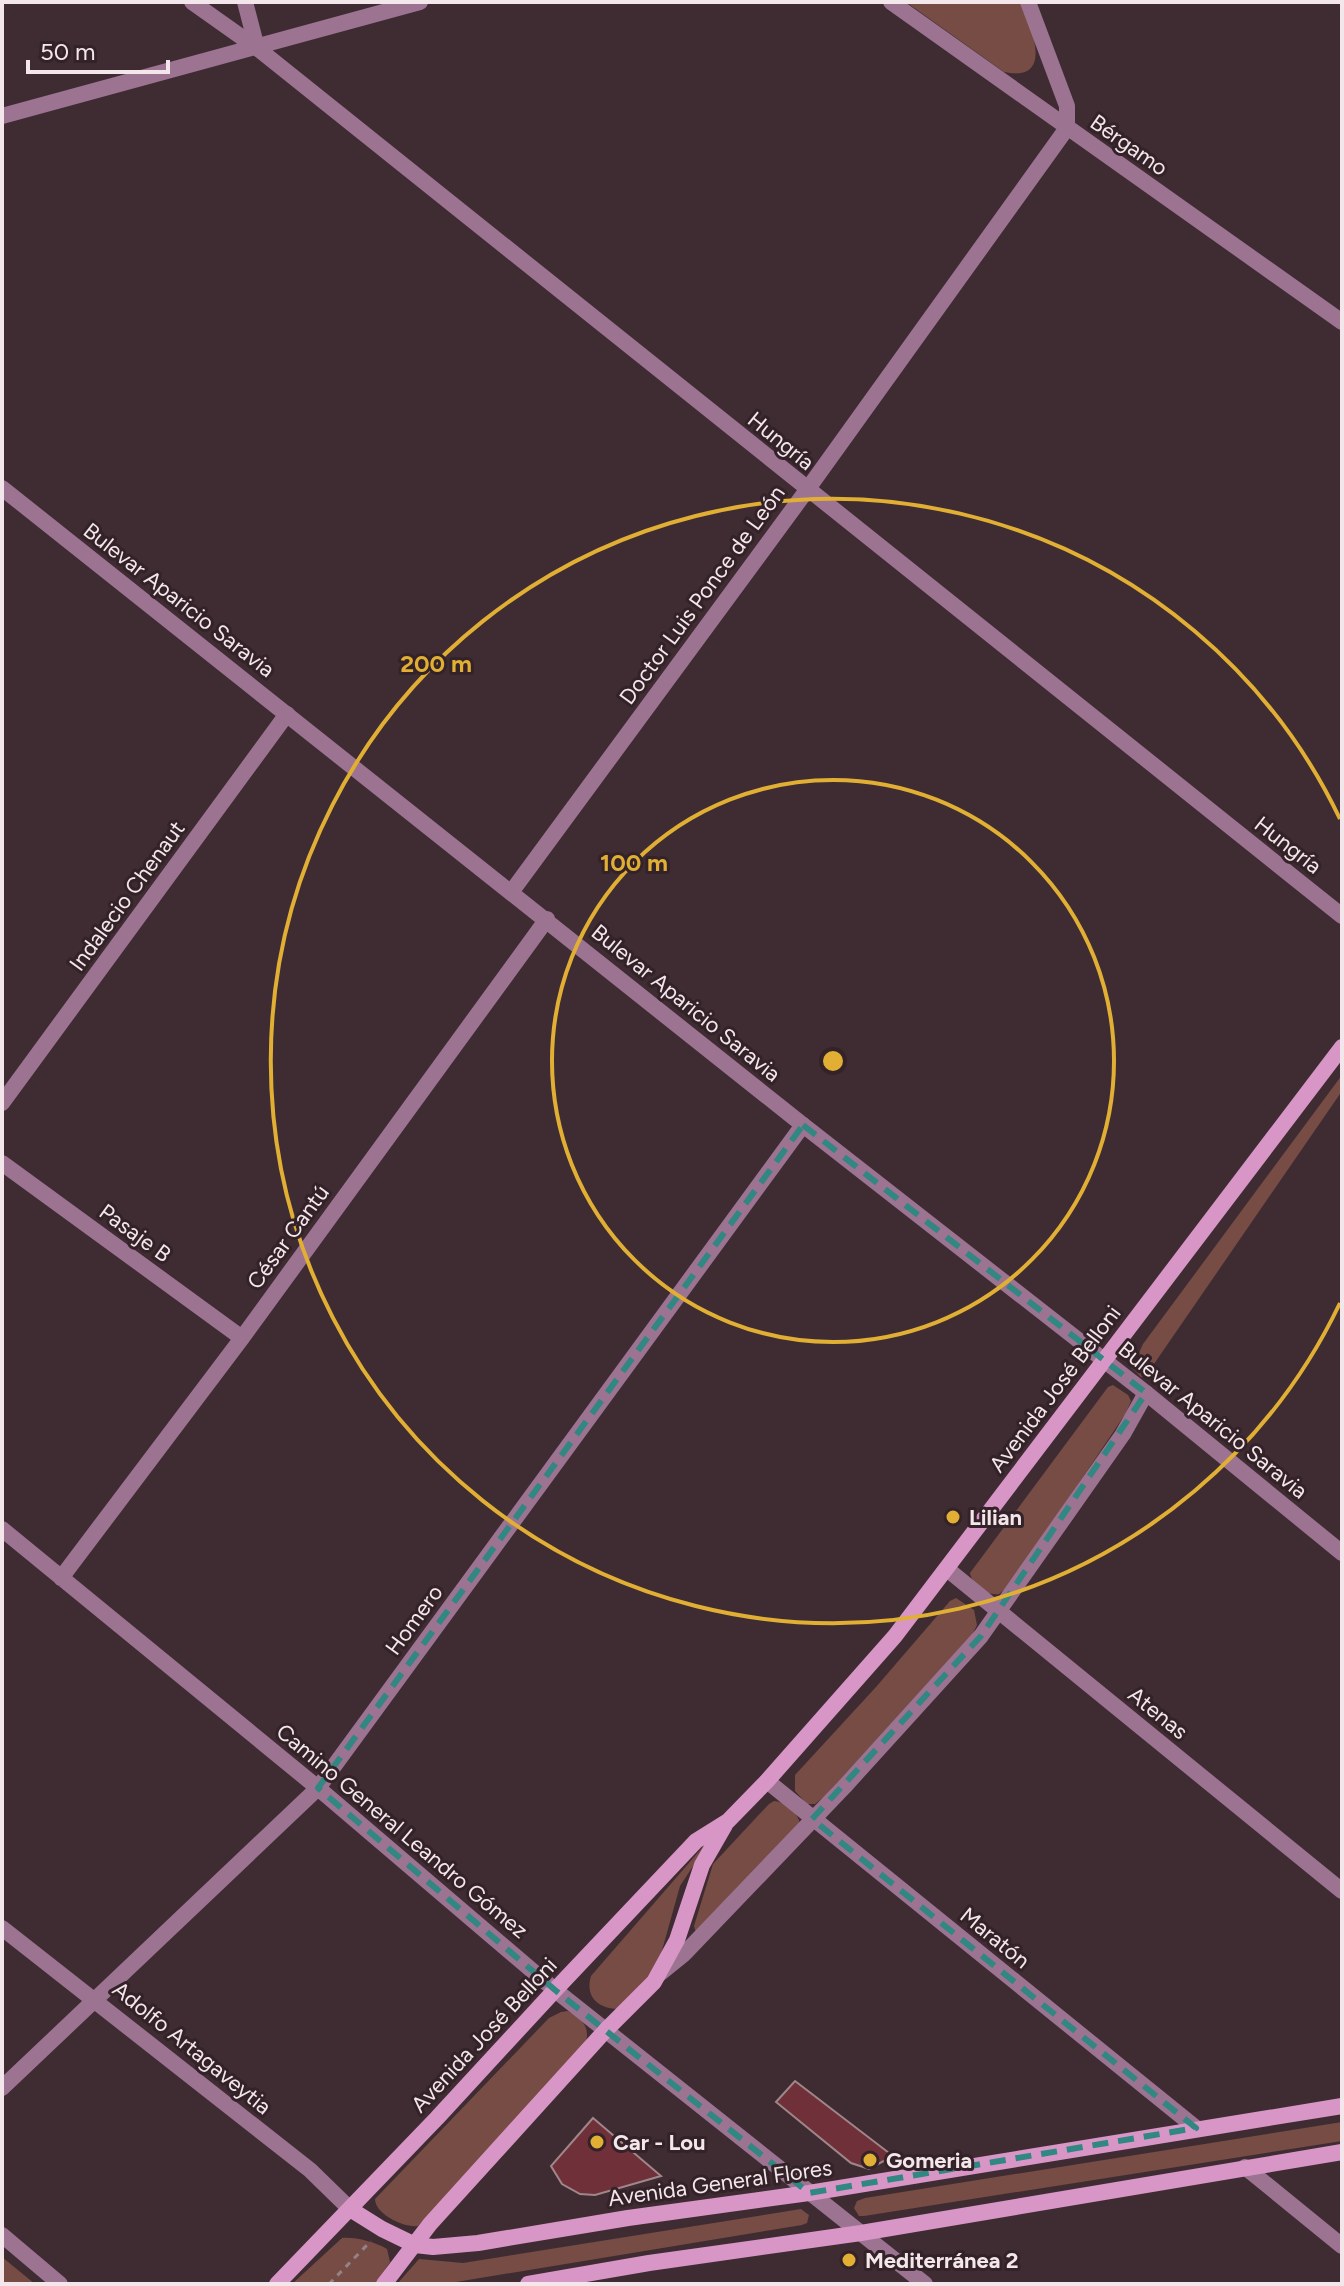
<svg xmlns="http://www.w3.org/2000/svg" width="1344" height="2286" viewBox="0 0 1344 2286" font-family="Figtree,sans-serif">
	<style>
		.green { fill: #764c45 }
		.building { fill: #70303a; stroke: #9f8789; stroke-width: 2 }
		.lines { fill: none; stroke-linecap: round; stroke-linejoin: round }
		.path { stroke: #938389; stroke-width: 3; stroke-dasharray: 6 6; stroke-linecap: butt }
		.minor { stroke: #9c7391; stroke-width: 16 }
		.tertiary { stroke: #9c7391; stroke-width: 16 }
		.secondary { stroke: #d896c7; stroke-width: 16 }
		.marked { fill: none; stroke: #318781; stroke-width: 6; stroke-dasharray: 16 10; stroke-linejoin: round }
		.ring { fill: none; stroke: #e0af34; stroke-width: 4 }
		.poi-dot { fill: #e0af34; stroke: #342229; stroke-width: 3 }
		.labels { text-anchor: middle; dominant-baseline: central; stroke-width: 6; stroke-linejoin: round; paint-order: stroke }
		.street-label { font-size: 22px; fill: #f4e7ec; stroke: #342229 }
		.poi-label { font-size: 22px; font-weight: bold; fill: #f4e7ec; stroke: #342229; text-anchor: start }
		.centre { fill: #e0af34; stroke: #342229; stroke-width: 4 }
		.ring-label { font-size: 24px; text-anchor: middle; font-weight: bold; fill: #e0af34; stroke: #342229; stroke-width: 6; stroke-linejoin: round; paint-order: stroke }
	</style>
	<rect width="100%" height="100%" fill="#3f2c33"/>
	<!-- green -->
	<path class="green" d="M 906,2 L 1022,2 C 1030,25 1056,83 1004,72 Z
		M 1342,1075 L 1342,1091 L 1145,1377 L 1141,1377 L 1132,1368 L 1143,1344 Z
		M 1113,1385 L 1128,1395 L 1131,1401 L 1126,1413 L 1011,1584 L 999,1594 C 987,1596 972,1585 970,1573 L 1108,1387 Z
		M 956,1598 L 974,1610 L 977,1625 L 972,1635 L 825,1796 L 815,1804 L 807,1804 L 795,1791 L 795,1775 L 876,1687 L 950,1601 Z
		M 774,1801 C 786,1802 798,1812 800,1824 L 698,1931 L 695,1930 L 694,1926 L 713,1864 L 769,1804 Z
		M 714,1834 L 680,1886 L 656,1972 L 617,2009 C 597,2008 585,1996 591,1976 Z
		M 568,2011 C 583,2019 591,2028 585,2045 L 418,2226 C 404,2228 375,2214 375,2199 L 549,2018 L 561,2012 Z
		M 1342,2122 L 1342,2141 L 864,2216 L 859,2216 L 854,2208 L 857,2201 L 865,2198 Z
		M 801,2209 L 809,2215 L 807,2223 L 802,2225 L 444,2284 L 397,2284 L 419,2259 L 463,2263 Z
		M 342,2238 C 356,2237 375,2242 387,2249 L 390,2262 L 375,2284 L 292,2284 Z
		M 2,2257 L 35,2284 L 2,2284 Z"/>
	<!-- building -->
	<path class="building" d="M 795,2081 L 893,2156 L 869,2169 L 851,2163 L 776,2102 Z
		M 593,2118 L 661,2176 L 595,2195 L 580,2194 L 562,2184 L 551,2166 Z"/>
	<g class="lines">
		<!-- path -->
		<path class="path" d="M 329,2284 L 371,2241"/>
		<!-- minor -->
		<path class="minor" d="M 192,2 L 257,48 L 1342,916
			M 245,2 L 257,48
			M 891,2 L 1342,322
			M 2,116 L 420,2
			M 512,891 L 807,490 L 1067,128 L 1067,106 L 1028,2
			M 2,1103 L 287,714
			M 2,1163 L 242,1338
			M 2,1529 L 318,1788 L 555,1990 L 925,2284
			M 947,1569 L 1342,1891
			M 61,1578 L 242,1338 L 547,919
			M 767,1781 L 1196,2128
			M 2,1928 L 310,2170 L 350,2209
			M 658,1975 L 684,1954 L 844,1787 L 981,1636 L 1123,1434 L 1146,1393
			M 2,2088 L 318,1788 L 803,1125
			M 1245,2167 L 1342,2246
			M 2,2235 L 60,2284"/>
		<!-- tertiary -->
		<path class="tertiary" d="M 2,488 L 803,1125 L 1146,1393 L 1342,1553"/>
		<!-- secondary -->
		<path class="secondary" d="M 350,2209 L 382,2229 L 415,2245 L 433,2247 L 478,2243 L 628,2218 L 809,2193 L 1342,2106
			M 277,2284 L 437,2118 L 555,1990 L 696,1841 L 728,1821 L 767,1781 L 895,1636 L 1342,1047
			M 384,2284 L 430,2224 L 605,2031 L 654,1982 L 677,1940 L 702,1865 L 725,1825
			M 528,2284 L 649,2263 L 861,2233 L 1342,2152"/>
	</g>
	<!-- marked area -->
	<path class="marked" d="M 803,1125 L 1146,1393 L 981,1636 L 812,1819 L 1196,2128 L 809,2193 L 555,1990 L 318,1788 Z"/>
	<!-- distance rings -->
	<g class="ring">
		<circle cx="833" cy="1061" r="281"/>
		<path d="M1340 1303A562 562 0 1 1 1340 819"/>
	</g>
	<!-- markers -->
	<g class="poi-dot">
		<circle cx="953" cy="1517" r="8"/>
		<circle cx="597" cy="2142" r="8"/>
		<circle cx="870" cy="2160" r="8"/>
		<circle cx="849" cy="2260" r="8"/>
	</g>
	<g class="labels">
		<!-- street labels -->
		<g class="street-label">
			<text transform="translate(1129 145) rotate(35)">Bérgamo</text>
			<text transform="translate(781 441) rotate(39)">Hungría</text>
			<text transform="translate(702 595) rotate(-54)">Doctor Luis Ponce de León</text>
			<text transform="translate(179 600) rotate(38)">Bulevar Aparicio Saravia</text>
			<text transform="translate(1288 845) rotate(38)">Hungría</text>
			<text transform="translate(127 896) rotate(-54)">Indalecio Chenaut</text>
			<text transform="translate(686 1003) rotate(39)">Bulevar Aparicio Saravia</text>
			<text transform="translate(135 1233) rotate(36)">Pasaje B</text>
			<text transform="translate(288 1237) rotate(-54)">César Cantú</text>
			<text transform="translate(1055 1389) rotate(-53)">Avenida José Belloni</text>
			<text transform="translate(1213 1420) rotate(39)">Bulevar Aparicio Saravia</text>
			<text transform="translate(414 1620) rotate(-54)">Homero</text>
			<text transform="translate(1158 1713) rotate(39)">Atenas</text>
			<text transform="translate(402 1831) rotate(40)">Camino General Leandro Gómez</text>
			<text transform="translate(995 1938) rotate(39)">Maratón</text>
			<text transform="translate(484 2035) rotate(-47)">Avenida José Belloni</text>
			<text transform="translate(192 2048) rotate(39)">Adolfo Artagaveytia</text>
			<text transform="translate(720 2183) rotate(-8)">Avenida General Flores</text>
		</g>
		<!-- poi labels -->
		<g class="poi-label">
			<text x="969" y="1517">Lilian</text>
			<text x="613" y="2142">Car - Lou</text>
			<text x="886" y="2160">Gomeria</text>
			<text x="865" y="2260">Mediterránea 2</text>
		</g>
	</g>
	<circle cx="833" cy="1061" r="12" class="centre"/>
	<g class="ring-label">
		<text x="436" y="672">200 m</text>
		<text x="634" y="871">100 m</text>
	</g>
	<!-- border -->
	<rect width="1344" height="2286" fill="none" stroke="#f4e7ec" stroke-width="8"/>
	<!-- scale -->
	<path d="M28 60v12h140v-12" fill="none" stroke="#f4e7ec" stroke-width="4"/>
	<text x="40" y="60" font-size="24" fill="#f4e7ec" stroke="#342229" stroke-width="6" paint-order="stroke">50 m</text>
</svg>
